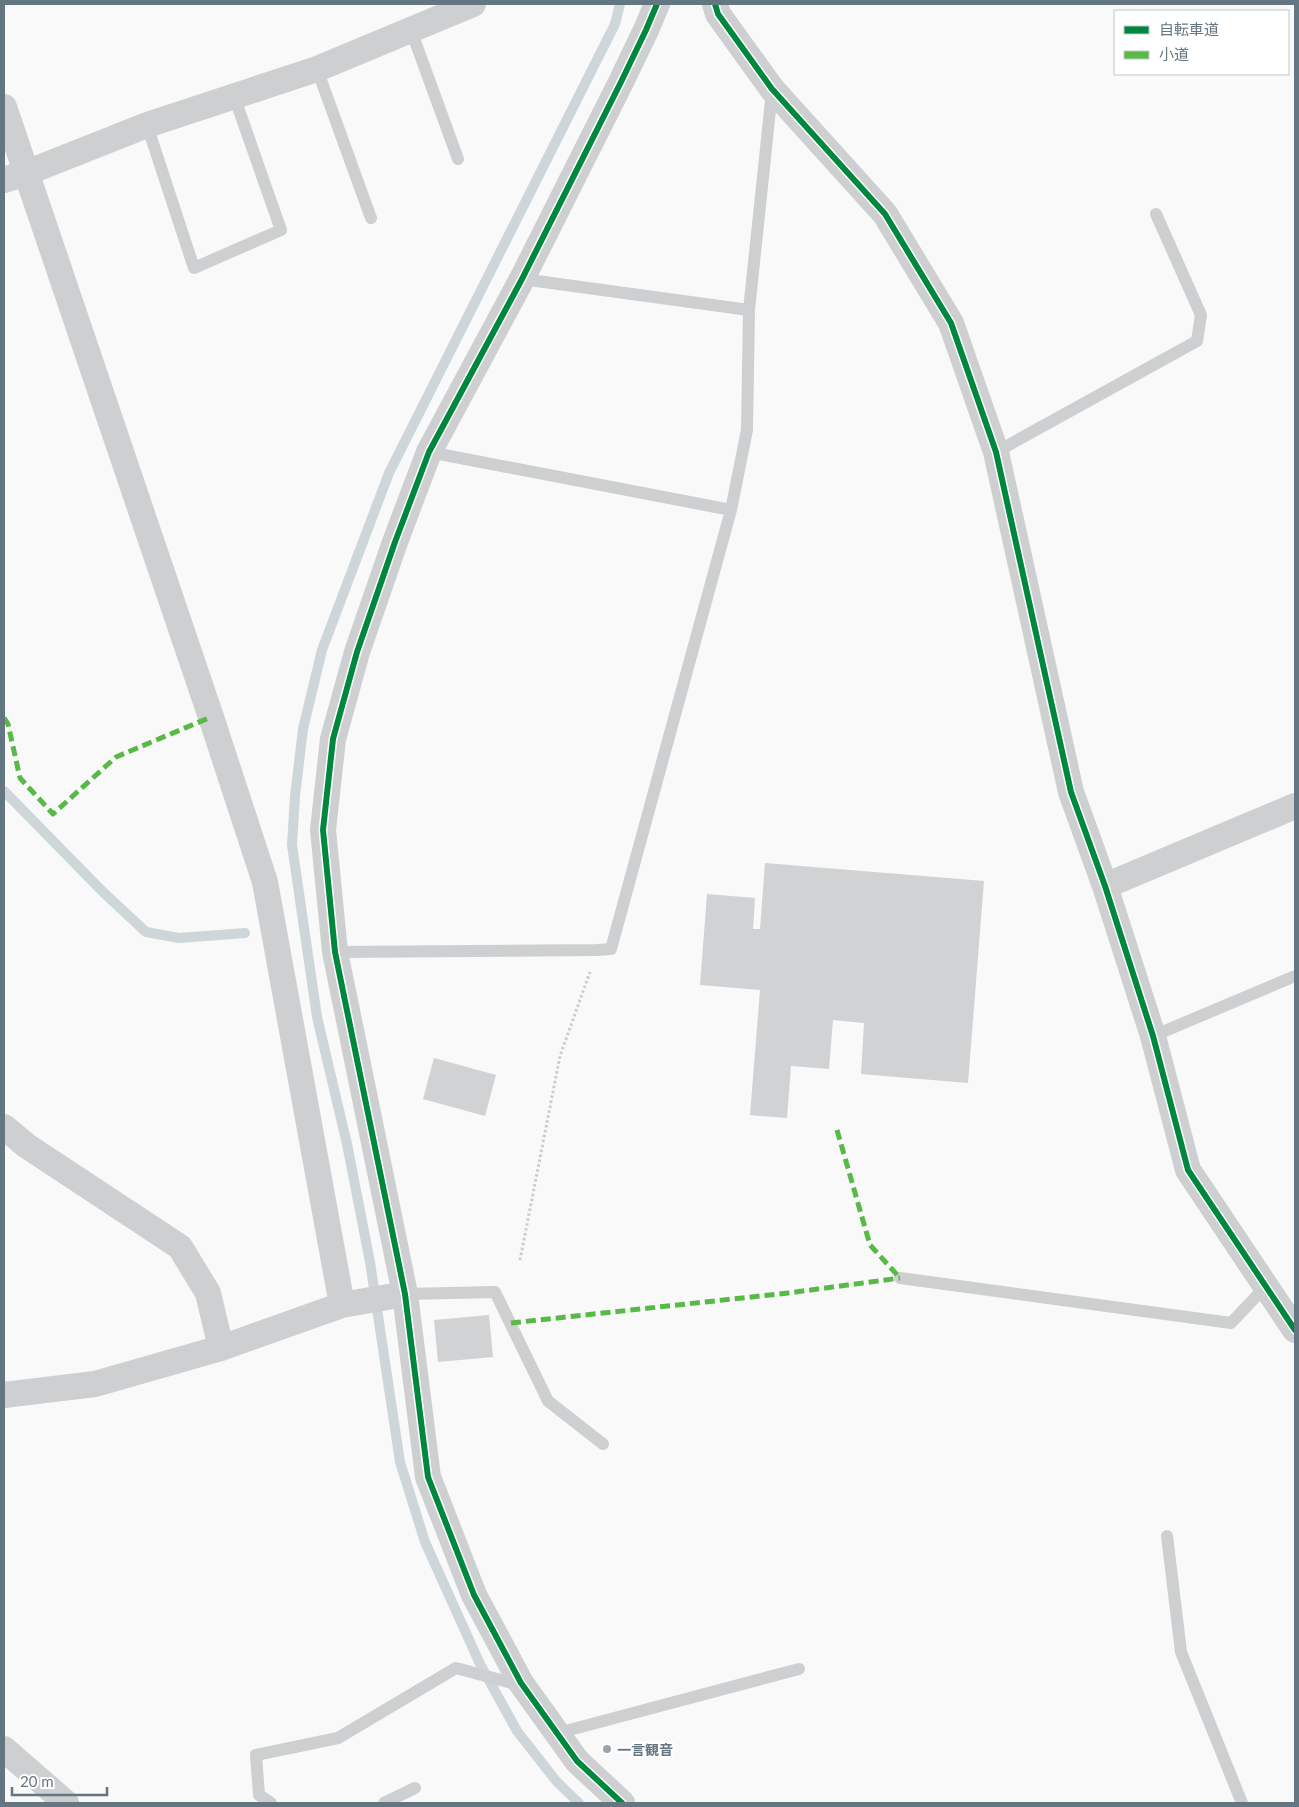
<svg xmlns="http://www.w3.org/2000/svg" width="1299" height="1807" viewBox="0 0 1299 1807" font-family="Lato,'Noto Sans JP',sans-serif">
	<style>
		.lines { fill: none; stroke-linecap: round; stroke-linejoin: round }
		.stream { stroke: #ced6d9; stroke-width: 10 }
		.building { fill: #d0d2d3 }
		.path { stroke: #cbcccd; stroke-width: 3; stroke-dasharray: 2.5 2.5; stroke-linecap: butt }
		.service { stroke: #cecfd0; stroke-width: 12 }
		.minor { stroke: #cecfd0; stroke-width: 26 }
		.quiet { stroke: #58b947; stroke-width: 5; stroke-dasharray: 10 5; stroke-linecap: butt }
		.cycleway-casing { stroke: #fff; stroke-width: 9 }
		.cycleway { stroke: #00873e; stroke-width: 6 }
		.poi-dot { fill: #99a4ac; stroke: #fff; stroke-width: 2 }
		.labels { text-anchor: middle; dominant-baseline: central; stroke-width: 5; stroke-linejoin: round; paint-order: stroke }
		.poi-label { font-size: 14px; font-weight: bold; fill: #657683; stroke: #fff; text-anchor: start }
	</style>
	<rect width="100%" height="100%" fill="#f9f9f9"/>
	<g class="lines">
		<!-- stream -->
		<path class="stream" d="M 4,791 L 103,892 L 146,932 L 179,938 L 245,933
			M 579,1803 L 557,1782 L 517,1731 L 480,1664 L 425,1542 L 400,1462 L 370,1262 L 347,1144 L 317,1017 L 292,845 L 295,796 L 303,729 L 322,650 L 389,473 L 615,24 L 620,4"/>
	</g>
	<!-- building -->
	<path class="building" d="M 765,863 L 984,881 L 968,1083 L 861,1074 L 864,1023 L 833,1020 L 829,1069 L 791,1066 L 787,1118 L 750,1115 L 760,990 L 700,985 L 707,894 L 755,898 L 753,929 L 760,929 Z
		M 434,1058 L 496,1075 L 485,1116 L 423,1099 Z
		M 489,1315 L 493,1357 L 438,1362 L 434,1320 Z"/>
	<g class="lines">
		<!-- path -->
		<path class="path" d="M 520,1260 L 560,1056 L 590,972"/>
		<!-- service -->
		<path class="service" d="M 411,30 L 458,159
			M 317,69 L 371,218
			M 147,125 L 194,268 L 281,230 L 234,96
			M 522,279 L 749,310
			M 429,452 L 731,510
			M 996,452 L 1197,341 L 1201,315 L 1156,214
			M 335,952 L 597,950 L 611,949 L 731,510 L 747,430 L 749,310 L 772,91
			M 1153,1036 L 1295,976
			M 900,1278 L 1231,1323 L 1266,1286
			M 405,1294 L 495,1292 L 548,1401 L 603,1444
			M 1167,1536 L 1181,1652 L 1242,1803
			M 558,1733 L 799,1669
			M 271,1803 L 259,1795 L 256,1755 L 338,1738 L 456,1668 L 512,1683 L 521,1683
			M 384,1803 L 415,1788"/>
		<!-- minor -->
		<path class="minor" d="M 715,4 L 718,14 L 772,89 L 885,214 L 951,323 L 996,452 L 1071,792 L 1105,886 L 1153,1036 L 1188,1170 L 1295,1330
			M 4,107 L 211,717 L 265,882 L 342,1305
			M 4,180 L 26,173 L 147,125 L 317,69 L 473,4
			M 1105,886 L 1295,806
			M 4,1127 L 27,1146 L 180,1247 L 208,1293 L 221,1348
			M 4,1395 L 95,1384 L 221,1348 L 342,1305 L 405,1294
			M 4,1749 L 66,1803
			M 622,1803 L 577,1761 L 521,1683 L 474,1595 L 428,1477 L 405,1294 L 335,952 L 323,830 L 333,739 L 357,652 L 395,542 L 429,452 L 522,279 L 621,82 L 646,30 L 657,4"/>
		<!-- quiet -->
		<path class="quiet" d="M 4,718 L 8,724 L 20,778 L 53,814 L 116,757 L 211,717
			M 837,1130 L 870,1245 L 900,1278
			M 511,1323 L 788,1293 L 900,1278"/>
		<!-- cycleway casing -->
		<g class="cycleway-casing">
			<path id="cycleway" d="M 715,4 L 718,14 L 772,89 L 885,214 L 951,323 L 996,452 L 1071,792 L 1105,886 L 1153,1036 L 1188,1170 L 1295,1330
				M 622,1803 L 577,1761 L 521,1683 L 474,1595 L 428,1477 L 405,1294 L 335,952 L 323,830 L 333,739 L 357,652 L 395,542 L 429,452 L 522,279 L 621,82 L 646,30 L 657,4"/>
		</g>
		<!-- cycleway -->
		<use href="#cycleway" class="cycleway"/>
	</g>
	<!-- markers -->
	<circle class="poi-dot" cx="607" cy="1749" r="5"/>
	<g class="labels">
		<!-- poi labels -->
		<g class="poi-label">
			<text x="617" y="1749">一言観音</text>
		</g>
	</g>
	<!-- border -->
	<rect width="1299" height="1807" fill="none" stroke="#657683" stroke-width="10"/>
	<!-- legend -->
	<rect x="1114" y="10" width="175" height="65" fill="#ffffff" stroke="#c1c8cd"/>
	<rect x="1124" y="26" width="25" height="8" fill="#00873e" stroke="#c1c8cd"/>
	<text x="1159" y="35" font-size="15" fill="#657683">自転車道</text>
	<rect x="1124" y="51" width="25" height="8" fill="#58b947" stroke="#c1c8cd"/>
	<text x="1159" y="60" font-size="15" fill="#657683">小道</text>
	<!-- scale -->
	<path d="M12 1787v8h95v-8" fill="none" stroke="#657683" stroke-width="2.5"/>
	<text x="20" y="1787" font-size="15" fill="#657683" stroke="#ffffff" stroke-width="4" paint-order="stroke">20 m</text>
</svg>
